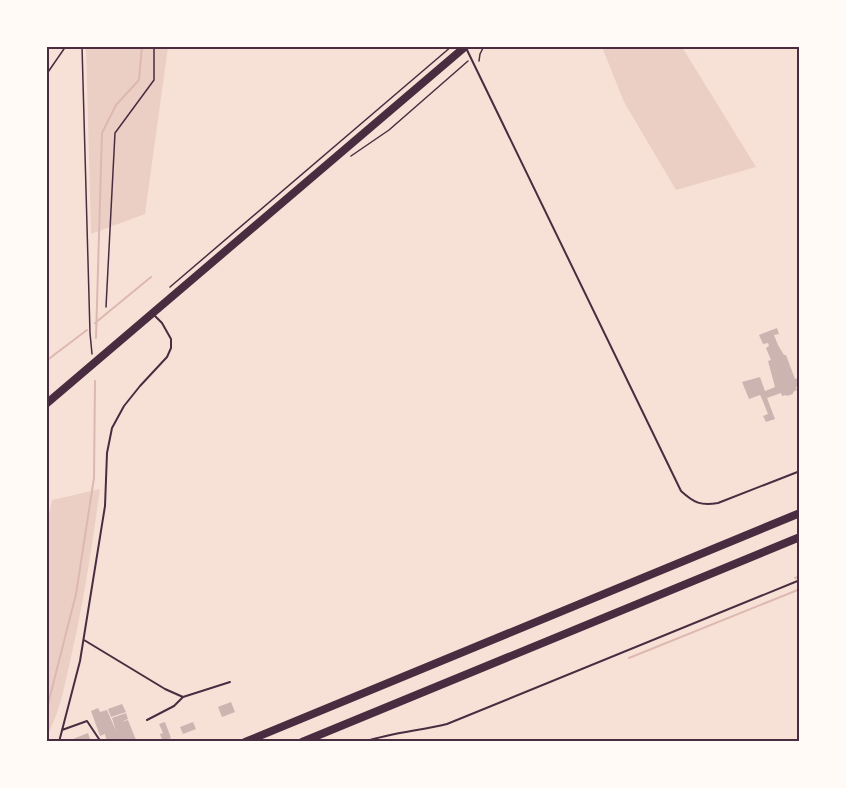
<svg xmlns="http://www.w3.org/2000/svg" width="846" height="788" viewBox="0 0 846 788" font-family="Rubik,sans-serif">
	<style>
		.green { fill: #ebcfc5 }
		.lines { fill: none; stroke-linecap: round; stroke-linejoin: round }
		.stream { stroke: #dcb8b0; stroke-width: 2 }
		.building { fill: #ccb4b1 }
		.path { stroke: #4a2c40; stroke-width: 1.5 }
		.service { stroke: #4a2c40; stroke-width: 2 }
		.primary { stroke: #4a2c40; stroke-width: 8 }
		.trunk { stroke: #4a2c40; stroke-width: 8 }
		.neatline { fill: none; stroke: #4a2c40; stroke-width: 2 }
	</style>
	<rect width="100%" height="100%" fill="#f7e1d7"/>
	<!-- green -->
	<path class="green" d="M 86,47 L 168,47 L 145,214 L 91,234 Z
		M 602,47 L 682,47 L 756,167 L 676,190 L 624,102 Z
		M 100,489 C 92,545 84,602 71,657 C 65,684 60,712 47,736 L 46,529 L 52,500 Z"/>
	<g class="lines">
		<!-- stream -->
		<path class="stream" d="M 95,323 L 151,277
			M 96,338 L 102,133 L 116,105 L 139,80 L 142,46
			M 46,361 L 87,330
			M 795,578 L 800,576
			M 629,658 L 800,589
			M 46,712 L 76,594 L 94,478 L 95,381"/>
	</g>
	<!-- building -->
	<path class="building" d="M 777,328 L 779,334 L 774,335 L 778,345 L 784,355 L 786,355 L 795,379 L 800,377 L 800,385 L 796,387 L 797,390 L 793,392 L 793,394 L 787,396 L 786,395 L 782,396 L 781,393 L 767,398 L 775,419 L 766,422 L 763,416 L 768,414 L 762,399 L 760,395 L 749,399 L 742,382 L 760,377 L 765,391 L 775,387 L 768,361 L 771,360 L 766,348 L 769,346 L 768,343 L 763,344 L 759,335 Z
		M 231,702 L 235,712 L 222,717 L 218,707 Z
		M 122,704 L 126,712 L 111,717 L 108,709 Z
		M 98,708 L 100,712 L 107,710 L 116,731 L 112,718 L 126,713 L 128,719 L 121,722 L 128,720 L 136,740 L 107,742 L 105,734 L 100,736 L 91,711 Z
		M 165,722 L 171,738 L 163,742 L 160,734 L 163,733 L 159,724 Z
		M 193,722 L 196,729 L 183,734 L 180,727 Z
		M 88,733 L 91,742 L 68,742 L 68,741 Z"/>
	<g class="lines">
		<!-- path -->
		<path class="path" d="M 82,46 L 90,333 L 92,354
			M 479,61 L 480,54 L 484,46
			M 46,75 L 66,46
			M 351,156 L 389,130 L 468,61
			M 170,287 L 452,46
			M 106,307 L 115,133 L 154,80 L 154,46"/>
		<!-- service -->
		<path class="service" d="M 467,50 L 681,491 C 694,503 701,506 718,503 L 800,471
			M 84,640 L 165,689 L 183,697 L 230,682
			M 147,720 L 174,706 L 183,697
			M 62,730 L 87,721 L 101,742
			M 59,742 L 80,661 L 105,506 L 107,453 L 112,428 L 124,406 L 140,386 L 167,357 L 171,348 L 171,339 L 162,323 L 155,316
			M 364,742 C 392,732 419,731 447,724 L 800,580"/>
		<!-- primary -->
		<path class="primary" d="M 46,404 L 466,46"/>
		<!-- trunk -->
		<path class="trunk" d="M 245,742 L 800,513
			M 302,742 L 800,537"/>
	</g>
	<!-- border -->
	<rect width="846" height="788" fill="none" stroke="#fffaf5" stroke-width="96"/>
	<rect x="48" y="48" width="750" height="692" class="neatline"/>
</svg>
